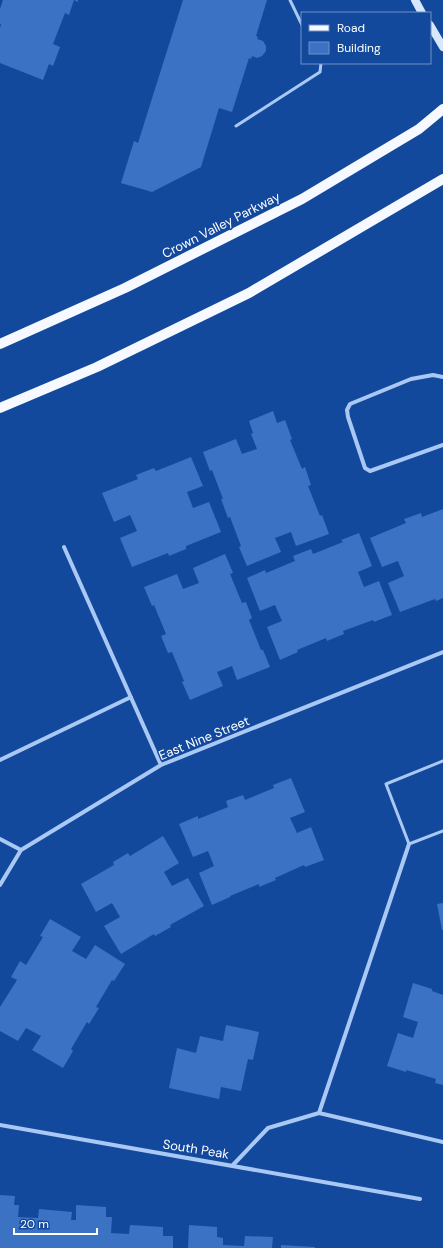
<svg xmlns="http://www.w3.org/2000/svg" width="443" height="1248" viewBox="0 0 443 1248" font-family="'DM Sans',sans-serif">
	<style>
		.building { fill: #3c72c4 }
		.lines { fill: none; stroke-linecap: round; stroke-linejoin: round }
		.lane { stroke: #aac8f4; stroke-width: 3 }
		.street { stroke: #aac8f4; stroke-width: 4 }
		.secondary { stroke: #d9e7fd; stroke-width: 8 }
		.primary { stroke: #f6f9ff; stroke-width: 10 }
		.labels { text-anchor: middle; dominant-baseline: central; stroke-width: 3; stroke-linejoin: round; paint-order: stroke }
		.street-label { font-size: 13px; fill: #fff; stroke: #13499d }
	</style>
	<rect width="100%" height="100%" fill="#13499d"/>
	<!-- building -->
	<path class="building" d="M 3,0 L 78,0 L 78,2 L 74,0 L 69,15 L 65,13 L 53,44 L 60,47 L 53,66 L 49,64 L 43,80 L 0,63 L 0,28 L 1,24 L 0,24 L 0,9 Z
		M 183,0 L 267,0 L 256,36 L 258,37 L 257,39 L 263,41 L 266,46 L 266,51 L 262,56 L 257,58 L 252,56 L 251,59 L 249,58 L 232,112 L 219,108 L 201,167 L 152,192 L 121,183 L 134,141 L 138,143 Z
		M 273,411 L 277,423 L 285,420 L 292,439 L 290,440 L 302,469 L 305,467 L 311,485 L 308,486 L 320,516 L 322,515 L 329,534 L 296,546 L 291,532 L 275,538 L 281,552 L 247,566 L 239,547 L 241,546 L 230,517 L 228,518 L 221,499 L 223,499 L 212,470 L 210,471 L 203,452 L 236,439 L 242,454 L 257,449 L 251,434 L 253,433 L 249,421 Z
		M 191,457 L 203,486 L 187,492 L 193,508 L 209,502 L 221,532 L 186,546 L 186,549 L 169,556 L 168,553 L 132,567 L 120,538 L 137,531 L 130,515 L 114,522 L 102,493 L 138,479 L 136,475 L 154,468 L 156,471 Z
		M 443,509 L 443,598 L 436,601 L 435,599 L 400,612 L 388,583 L 404,576 L 398,561 L 382,567 L 370,538 L 406,523 L 404,519 L 421,513 L 422,517 Z
		M 359,533 L 372,566 L 358,572 L 364,587 L 379,581 L 392,615 L 374,622 L 373,620 L 343,631 L 344,634 L 327,641 L 326,638 L 297,650 L 298,652 L 280,660 L 267,627 L 282,621 L 275,605 L 260,611 L 247,578 L 265,570 L 266,573 L 295,561 L 293,556 L 311,549 L 313,554 L 343,542 L 341,540 Z
		M 225,554 L 233,573 L 230,574 L 242,603 L 246,602 L 252,618 L 249,620 L 261,650 L 263,650 L 270,667 L 237,680 L 232,666 L 217,672 L 223,686 L 190,700 L 182,682 L 184,681 L 172,652 L 168,653 L 161,636 L 166,634 L 154,605 L 152,606 L 144,587 L 177,574 L 183,589 L 199,583 L 193,568 Z
		M 291,778 L 305,812 L 290,818 L 297,833 L 311,827 L 324,860 L 305,867 L 304,865 L 275,878 L 276,880 L 259,887 L 259,884 L 230,896 L 230,897 L 212,905 L 199,873 L 214,866 L 208,851 L 193,857 L 179,824 L 198,816 L 198,819 L 228,807 L 226,801 L 243,795 L 245,800 L 274,788 L 273,785 Z
		M 163,836 L 179,863 L 164,872 L 172,886 L 188,878 L 204,906 L 170,925 L 171,927 L 155,936 L 154,934 L 121,954 L 104,926 L 120,917 L 112,903 L 96,912 L 81,884 L 114,865 L 113,862 L 128,853 L 130,856 Z
		M 443,903 L 443,930 L 442,930 L 437,904 Z
		M 50,919 L 81,937 L 72,951 L 86,959 L 95,945 L 125,964 L 114,981 L 112,980 L 96,1007 L 99,1008 L 89,1024 L 87,1022 L 71,1049 L 73,1051 L 63,1068 L 32,1050 L 41,1036 L 26,1028 L 18,1041 L 0,1031 L 0,1007 L 17,980 L 11,977 L 20,961 L 26,965 L 43,937 L 40,936 Z
		M 413,983 L 432,989 L 432,991 L 443,995 L 443,1085 L 435,1083 L 436,1079 L 406,1070 L 406,1072 L 387,1066 L 398,1033 L 413,1038 L 418,1022 L 403,1017 Z
		M 226,1025 L 259,1032 L 253,1060 L 248,1059 L 241,1091 L 221,1087 L 219,1099 L 169,1088 L 177,1048 L 196,1053 L 200,1036 L 223,1041 Z
		M 0,1195 L 15,1196 L 14,1205 L 19,1205 L 18,1217 L 38,1218 L 39,1209 L 72,1212 L 71,1220 L 76,1220 L 76,1205 L 106,1207 L 106,1217 L 112,1217 L 111,1233 L 129,1234 L 130,1225 L 163,1227 L 163,1236 L 173,1236 L 173,1248 L 0,1248 Z
		M 189,1225 L 217,1227 L 217,1237 L 223,1238 L 223,1245 L 244,1246 L 245,1236 L 273,1237 L 272,1248 L 188,1248 Z
		M 281,1245 L 315,1247 L 315,1248 L 281,1248 Z"/>
	<g class="lines">
		<!-- lane -->
		<path class="lane" d="M 290,0 L 302,25
			M 236,126 L 320,72 L 321,63
			M 443,761 L 386,784 L 409,844 L 443,831"/>
		<!-- street -->
		<path class="street" d="M 443,377 L 433,375 L 411,379 L 350,404 L 347,410 L 348,417 L 365,468 L 370,471 L 443,445
			M 64,547 L 161,765
			M 0,760 L 131,697
			M 0,839 L 21,850
			M 0,885 L 21,850 L 161,765 L 443,652
			M 319,1113 L 409,844
			M 0,1125 L 420,1199
			M 232,1166 L 268,1128 L 319,1113 L 443,1142"/>
		<!-- secondary -->
		<path class="secondary" d="M 415,0 L 422,13
			M 430,25 L 443,47"/>
		<!-- primary -->
		<path class="primary" d="M 0,344 L 125,288 L 302,199 L 419,129 L 443,109
			M 0,408 L 97,367 L 249,293 L 443,179"/>
	</g>
	<g class="labels">
		<!-- street labels -->
		<g class="street-label">
			<text transform="translate(221 225) rotate(-27)">Crown Valley Parkway</text>
			<text transform="translate(204 738) rotate(-22)">East Nine Street</text>
			<text transform="translate(196 1149) rotate(9)">South Peak</text>
		</g>
	</g>
	<!-- legend -->
	<rect x="301" y="12" width="130" height="52" fill="#13499d" stroke="#7192c4"/>
	<rect x="309" y="25" width="20" height="6" fill="#f6f9ff" stroke="#7192c4"/>
	<text x="337" y="32" font-size="12" fill="#ffffff">Road</text>
	<rect x="309" y="42" width="20" height="12" fill="#3c72c4" stroke="#7192c4"/>
	<text x="337" y="52" font-size="12" fill="#ffffff">Building</text>
	<!-- scale -->
	<path d="M14 1228v6h83v-6" fill="none" stroke="#ffffff" stroke-width="2"/>
	<text x="20" y="1228" font-size="12" fill="#ffffff" stroke="#13499d" stroke-width="3" paint-order="stroke">20 m</text>
</svg>
